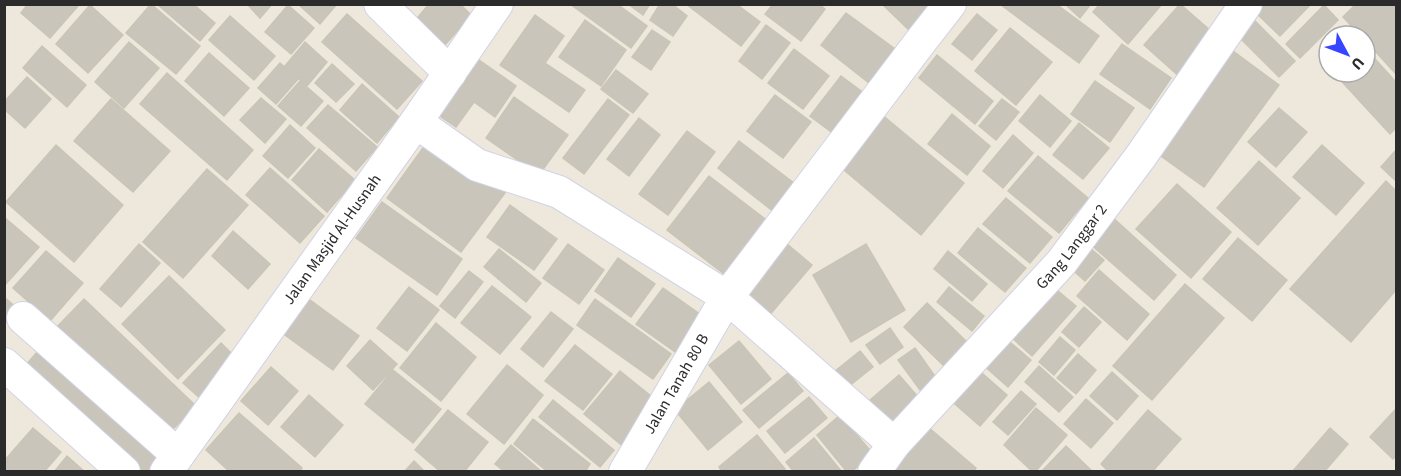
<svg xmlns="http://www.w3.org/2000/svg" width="1401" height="476" viewBox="0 0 1401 476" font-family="'Source Sans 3',sans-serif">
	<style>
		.building { fill: #c9c5bb; stroke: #c9c5b5; stroke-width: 1.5 }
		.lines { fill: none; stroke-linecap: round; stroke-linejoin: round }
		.street-casing { stroke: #d1d2e5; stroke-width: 34 }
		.street { stroke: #fff; stroke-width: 32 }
		.labels { text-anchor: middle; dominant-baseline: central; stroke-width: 6; stroke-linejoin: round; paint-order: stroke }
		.street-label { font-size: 16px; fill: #2b2b2b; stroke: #fff }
	</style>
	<rect width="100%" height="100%" fill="#eee8dc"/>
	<!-- building -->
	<path class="building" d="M 28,4 L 76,4 L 78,6 L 50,38 L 21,13 Z
		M 151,4 L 200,46 L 176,74 L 126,33 Z
		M 157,4 L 193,4 L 215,23 L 200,41 Z
		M 247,4 L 272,4 L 260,18 Z
		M 298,4 L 337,4 L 320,24 Z
		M 429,4 L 460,4 L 471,15 L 438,53 L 409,28 Z
		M 570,4 L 617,4 L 647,26 L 631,48 Z
		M 628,4 L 650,4 L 643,15 Z
		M 660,4 L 672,4 L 687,16 L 673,36 L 650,20 Z
		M 686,4 L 736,4 L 760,22 L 741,46 Z
		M 773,4 L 819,4 L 825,9 L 801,41 L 765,14 Z
		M 882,4 L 934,4 L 910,31 Z
		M 1000,4 L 1056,4 L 1099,36 L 1079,63 Z
		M 1065,4 L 1091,4 L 1080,18 Z
		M 1100,4 L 1162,4 L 1128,44 L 1093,12 Z
		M 1180,4 L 1219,38 L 1182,79 L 1144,45 Z
		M 1250,4 L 1311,4 L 1280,36 L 1249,6 Z
		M 1356,4 L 1396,4 L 1396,74 L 1365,40 L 1365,36 L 1361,36 L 1343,17 Z
		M 90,5 L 123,35 L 88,73 L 56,44 Z
		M 288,5 L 314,28 L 291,54 L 265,32 Z
		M 1324,5 L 1338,20 L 1300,58 L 1286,44 Z
		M 846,13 L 895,49 L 869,83 L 821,45 Z
		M 347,14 L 422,81 L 397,109 L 322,42 Z
		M 977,14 L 997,30 L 972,60 L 952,44 Z
		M 535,15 L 564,36 L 545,63 L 585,90 L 569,112 L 500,65 Z
		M 230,16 L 275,56 L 254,80 L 209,40 Z
		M 1253,19 L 1295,61 L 1279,77 L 1237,35 Z
		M 585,20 L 626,50 L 601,86 L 559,57 Z
		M 766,25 L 790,43 L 762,79 L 739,61 Z
		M 1010,28 L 1052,62 L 1016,105 L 975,71 Z
		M 652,30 L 670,42 L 651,70 L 632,57 Z
		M 129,42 L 159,68 L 124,108 L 95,82 Z
		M 305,42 L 327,62 L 307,86 L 285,66 Z
		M 1122,44 L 1171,78 L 1150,109 L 1100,74 Z
		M 42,46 L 86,85 L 67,107 L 23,68 Z
		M 1229,48 L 1279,85 L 1204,187 L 1154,151 Z
		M 1365,48 L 1396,82 L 1396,128 L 1390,134 L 1333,72 L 1365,72 Z
		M 794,49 L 829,76 L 803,109 L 768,83 Z
		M 209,53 L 249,88 L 224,116 L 185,81 Z
		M 937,55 L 993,101 L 975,124 L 919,78 Z
		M 479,60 L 516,86 L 495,117 L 474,102 L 456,127 L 440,116 Z
		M 280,63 L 298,79 L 276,104 L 258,88 Z
		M 332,64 L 354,84 L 336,102 L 315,83 Z
		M 616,70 L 648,94 L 633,113 L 601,89 Z
		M 167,73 L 253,150 L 227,180 L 140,104 Z
		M 841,76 L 865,94 L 834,134 L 810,116 Z
		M 27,77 L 51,99 L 25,128 L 4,109 L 4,102 Z
		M 300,81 L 323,101 L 301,126 L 278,106 Z
		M 1095,81 L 1134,108 L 1110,142 L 1071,114 Z
		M 362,84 L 399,117 L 377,143 L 340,110 Z
		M 775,95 L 811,122 L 783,158 L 747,131 Z
		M 1040,95 L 1071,121 L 1050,147 L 1019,121 Z
		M 514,97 L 568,135 L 539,175 L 486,138 Z
		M 261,98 L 286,119 L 265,143 L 240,120 Z
		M 111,99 L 170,151 L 133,192 L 74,141 Z
		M 608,99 L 629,115 L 584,174 L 563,158 Z
		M 1002,99 L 1019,112 L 996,140 L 979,126 Z
		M 328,105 L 377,147 L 356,171 L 307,128 Z
		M 1279,108 L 1307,132 L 1276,167 L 1248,142 Z
		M 881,114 L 964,183 L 921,235 L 838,165 Z
		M 952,114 L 990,146 L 967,175 L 928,144 Z
		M 639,118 L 660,135 L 629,176 L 607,159 Z
		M 1079,123 L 1109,148 L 1083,179 L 1053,155 Z
		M 290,125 L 315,148 L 288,178 L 263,156 Z
		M 687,131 L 715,152 L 668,215 L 639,194 Z
		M 1013,135 L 1033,153 L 1003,188 L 983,171 Z
		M 430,138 L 505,193 L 461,252 L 387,198 Z
		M 739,141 L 795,184 L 774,212 L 718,168 Z
		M 56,145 L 123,205 L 74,262 L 6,202 Z
		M 1322,145 L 1364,183 L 1336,215 L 1293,177 Z
		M 319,149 L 355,180 L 327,212 L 292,180 Z
		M 1396,150 L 1396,181 L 1381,167 Z
		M 1038,156 L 1088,198 L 1059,233 L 1008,191 Z
		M 1259,161 L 1300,198 L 1258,245 L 1217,208 Z
		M 270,168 L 324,216 L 300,243 L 246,195 Z
		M 207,169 L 248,205 L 183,278 L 143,242 Z
		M 709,176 L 769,222 L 728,277 L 667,230 Z
		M 1386,181 L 1396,191 L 1396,290 L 1351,342 L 1290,289 Z
		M 1177,184 L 1231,232 L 1191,278 L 1136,229 Z
		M 1006,198 L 1052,237 L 1030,263 L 983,224 Z
		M 382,202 L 462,259 L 437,295 L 356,238 Z
		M 510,205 L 557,239 L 534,270 L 487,237 Z
		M 1111,216 L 1176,275 L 1154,300 L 1088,242 Z
		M 4,217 L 39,247 L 4,286 Z
		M 978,228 L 1026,268 L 1005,292 L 958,253 Z
		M 233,231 L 270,264 L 248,289 L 212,256 Z
		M 1238,238 L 1287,280 L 1252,321 L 1203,279 Z
		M 1084,243 L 1104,260 L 1085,281 L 1066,264 Z
		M 139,244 L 160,263 L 121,307 L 100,289 Z
		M 568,244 L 604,270 L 579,304 L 543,278 Z
		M 787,244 L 812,265 L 767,318 L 741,297 Z
		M 866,244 L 905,310 L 851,342 L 813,275 Z
		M 499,249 L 541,283 L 526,302 L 484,267 Z
		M 46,251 L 83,283 L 50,321 L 13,288 Z
		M 948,251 L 987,284 L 972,301 L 934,269 Z
		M 618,258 L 655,284 L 631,317 L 595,291 Z
		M 1099,270 L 1149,314 L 1127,340 L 1077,296 Z
		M 469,271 L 483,282 L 455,318 L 440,306 Z
		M 169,276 L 225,330 L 178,379 L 122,324 Z
		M 1185,284 L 1224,318 L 1152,400 L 1113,366 Z
		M 492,286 L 531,317 L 500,354 L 461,323 Z
		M 1052,286 L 1076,306 L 1032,356 L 1009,335 Z
		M 409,287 L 439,310 L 407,351 L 377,328 Z
		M 949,287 L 984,316 L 972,331 L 937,302 Z
		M 663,288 L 704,317 L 678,354 L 636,324 Z
		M 4,297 L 18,309 L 4,324 Z
		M 306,297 L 359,336 L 333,370 L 281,332 Z
		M 84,299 L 196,406 L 167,435 L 53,331 Z
		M 595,299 L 671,354 L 653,379 L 577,325 Z
		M 927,303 L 969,344 L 945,367 L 904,327 Z
		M 1084,307 L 1101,322 L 1079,347 L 1062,332 Z
		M 551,312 L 573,329 L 543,367 L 521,349 Z
		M 436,323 L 476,357 L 441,401 L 400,368 Z
		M 890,328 L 903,347 L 880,364 L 866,345 Z
		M 1060,337 L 1075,350 L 1054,375 L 1039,362 Z
		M 1005,338 L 1031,360 L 1008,387 L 982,364 Z
		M 370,340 L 397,364 L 373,390 L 347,366 Z
		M 739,341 L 771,379 L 741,404 L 709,365 Z
		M 45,343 L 167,453 L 151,472 L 127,472 L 18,374 Z
		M 221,343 L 239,361 L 202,400 L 183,383 Z
		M 575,345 L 612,374 L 583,410 L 545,381 Z
		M 915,348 L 939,382 L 923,394 L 898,360 Z
		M 860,351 L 873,367 L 843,391 L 830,375 Z
		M 1078,354 L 1096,370 L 1076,394 L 1057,378 Z
		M 507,365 L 543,395 L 504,444 L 467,414 Z
		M 1039,366 L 1073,397 L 1059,412 L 1025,382 Z
		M 271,367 L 298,391 L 268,425 L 241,401 Z
		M 975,367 L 1007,395 L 980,426 L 948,398 Z
		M 393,370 L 441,409 L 413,443 L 365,404 Z
		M 620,371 L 661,404 L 625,448 L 584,414 Z
		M 1112,372 L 1138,396 L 1117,420 L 1090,396 Z
		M 788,373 L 803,391 L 759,428 L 743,410 Z
		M 899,375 L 924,404 L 894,429 L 870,400 Z
		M 709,382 L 742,422 L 708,450 L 675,410 Z
		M 1021,391 L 1036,404 L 1008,435 L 993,422 Z
		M 309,395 L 343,425 L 315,457 L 281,427 Z
		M 809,397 L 827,418 L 785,453 L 767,431 Z
		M 1086,399 L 1113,423 L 1091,448 L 1064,424 Z
		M 553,400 L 614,450 L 600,467 L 539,417 Z
		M 1036,408 L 1067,435 L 1035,472 L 1033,472 L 1004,445 Z
		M 1396,409 L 1396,456 L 1393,459 L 1370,437 Z
		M 448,410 L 488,442 L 464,472 L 441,472 L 415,450 Z
		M 1148,410 L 1181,439 L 1152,472 L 1109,472 L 1101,464 Z
		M 239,413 L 302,468 L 300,472 L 230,472 L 206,450 Z
		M 840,415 L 873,454 L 851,472 L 847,472 L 817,435 Z
		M 533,419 L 590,464 L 585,472 L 548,472 L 514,444 Z
		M 928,427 L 976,468 L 973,472 L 892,472 Z
		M 33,428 L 61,452 L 44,472 L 4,472 L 4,461 Z
		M 1330,428 L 1348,444 L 1324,472 L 1292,472 Z
		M 757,435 L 785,469 L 782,472 L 722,472 L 719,467 Z
		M 814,438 L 842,472 L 794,472 L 786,462 Z
		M 511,445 L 542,472 L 505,472 L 495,464 Z
		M 1066,446 L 1093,472 L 1041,472 Z
		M 67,456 L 85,472 L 54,472 Z
		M 414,461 L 425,472 L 404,472 Z"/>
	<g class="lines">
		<!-- street casing -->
		<g class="street-casing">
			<g id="street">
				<path d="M 380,4 L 450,73"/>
				<path d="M 416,122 L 477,165 L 559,192 L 727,297 L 894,444"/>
				<path d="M 23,318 L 178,455"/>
				<path d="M 4,364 L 124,472"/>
				<path id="s1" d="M 166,472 L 416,122 L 497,4"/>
				<path id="s2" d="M 625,472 L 727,297 L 921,41 L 950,4"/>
				<path id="s3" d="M 874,472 L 894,444 L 1061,263 L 1141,156 L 1246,4"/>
			</g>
		</g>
		<!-- street -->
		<use href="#street" class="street"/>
	</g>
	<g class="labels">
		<!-- street labels -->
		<g class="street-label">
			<text stroke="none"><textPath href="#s1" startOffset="286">Jalan Masjid Al-Husnah</textPath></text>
			<text stroke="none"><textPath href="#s3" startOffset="300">Gang Langgar 2</textPath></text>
			<text stroke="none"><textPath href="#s2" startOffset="102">Jalan Tanah 80 B</textPath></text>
		</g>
	</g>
	<!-- border -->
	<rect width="1401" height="476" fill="none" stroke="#2b2b2b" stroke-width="12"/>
	<!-- north arrow -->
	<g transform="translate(1347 54) rotate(131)"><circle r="28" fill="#ffffff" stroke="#aaaaaa" stroke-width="1.5"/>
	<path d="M0-4.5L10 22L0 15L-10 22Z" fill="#3845ff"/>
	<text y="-9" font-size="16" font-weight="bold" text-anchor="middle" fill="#2b2b2b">U</text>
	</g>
</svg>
